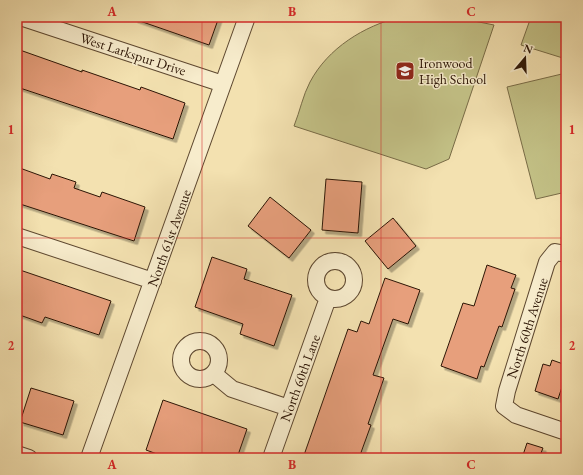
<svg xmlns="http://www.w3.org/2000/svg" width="583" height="475" viewBox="0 0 583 475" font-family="'EB Garamond',serif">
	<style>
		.green { fill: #c3c186; stroke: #786b46 }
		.building { fill: #e79f7b; stroke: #2c1505; filter: url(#shadow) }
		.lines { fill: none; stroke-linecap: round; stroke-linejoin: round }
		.minor-casing { stroke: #5e4830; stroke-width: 18 }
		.minor { stroke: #f7eccc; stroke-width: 16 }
		.grid { fill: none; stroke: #d62828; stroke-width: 1; stroke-opacity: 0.55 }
		.labels { text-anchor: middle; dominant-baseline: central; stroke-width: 3; stroke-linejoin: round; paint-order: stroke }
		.street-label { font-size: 14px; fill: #2c1505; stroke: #f7eccc }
		.poi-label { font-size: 14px; fill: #2c1505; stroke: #f7eccc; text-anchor: start }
		.neatline { fill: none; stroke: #d62828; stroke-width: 1.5 }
		.grid-label { font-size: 13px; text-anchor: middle; font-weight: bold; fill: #d62828 }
	</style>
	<defs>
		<filter id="shadow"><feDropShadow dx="3.5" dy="3.5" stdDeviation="0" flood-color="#0004"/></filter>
	</defs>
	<rect width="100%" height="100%" fill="#f3e1b0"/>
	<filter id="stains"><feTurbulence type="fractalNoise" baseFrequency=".005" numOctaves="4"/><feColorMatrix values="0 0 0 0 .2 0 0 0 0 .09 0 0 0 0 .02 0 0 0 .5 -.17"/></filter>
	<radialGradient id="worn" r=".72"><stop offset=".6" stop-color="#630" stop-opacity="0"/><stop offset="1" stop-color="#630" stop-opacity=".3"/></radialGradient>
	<!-- green -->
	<path class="green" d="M 400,17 L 454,17 L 494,25 L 449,159 L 426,169 L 294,126 C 300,111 303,95 310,82 C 328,48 364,26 400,17 Z
		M 531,17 L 566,17 L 566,59 L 521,45 Z
		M 566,73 L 566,192 L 536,199 L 507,87 Z"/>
	<!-- building -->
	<path class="building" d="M 135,17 L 219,17 L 209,45 L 134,19 Z
		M 17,49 L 82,72 L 82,70 L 140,90 L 141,87 L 185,103 L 173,139 L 17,87 Z
		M 17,167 L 50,179 L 52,174 L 76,182 L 74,188 L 100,197 L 102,192 L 145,207 L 134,241 L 17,203 Z
		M 326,179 L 362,182 L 358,233 L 322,230 Z
		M 270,197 L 311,230 L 289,258 L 248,226 Z
		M 393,218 L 416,246 L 388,269 L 365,241 Z
		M 212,257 L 247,269 L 244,279 L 292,295 L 274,346 L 240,334 L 243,324 L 195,307 Z
		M 487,265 L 516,275 L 511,288 L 515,289 L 502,327 L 499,326 L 484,367 L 481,366 L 477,379 L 441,366 L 463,303 L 474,306 Z
		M 17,269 L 111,301 L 99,335 L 45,317 L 42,323 L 17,314 Z
		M 385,278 L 420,290 L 408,324 L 393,319 L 373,375 L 384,378 L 368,424 L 371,425 L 359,458 L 303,458 L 348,329 L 357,332 L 361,321 L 369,324 Z
		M 552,360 L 566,365 L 566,375 L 558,399 L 535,391 L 543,364 L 550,366 Z
		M 31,388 L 74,401 L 63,435 L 20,422 Z
		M 163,400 L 247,429 L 237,458 L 168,458 L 146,450 Z
		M 527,443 L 543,448 L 539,458 L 522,458 Z"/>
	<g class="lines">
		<!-- minor casing -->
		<g class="minor-casing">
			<path id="minor" d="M 20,17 L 223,84
				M 17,236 L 153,281
				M 566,254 L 555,252 L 547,262 L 507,391 L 504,406 L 516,415 L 566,432
				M316 280a19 19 0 1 1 38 0a19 19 0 1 1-38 0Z
				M181 360a19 19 0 1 1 38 0a19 19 0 1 1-38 0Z
				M 214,374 L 232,389 L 289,408
				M 17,454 L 29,458
				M 89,458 L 247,17
				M 271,458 L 328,298"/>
		</g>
		<!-- minor -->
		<use href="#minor" class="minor"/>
	</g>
	<!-- grid -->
	<path class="grid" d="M 202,17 L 202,458M 381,17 L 381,458M 17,238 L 566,238"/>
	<!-- icons -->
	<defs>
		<g id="school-square" transform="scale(1)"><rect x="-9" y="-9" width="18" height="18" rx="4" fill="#8f2418" stroke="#f7eccc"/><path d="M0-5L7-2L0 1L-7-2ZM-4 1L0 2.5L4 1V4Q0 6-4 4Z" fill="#fff"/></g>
	</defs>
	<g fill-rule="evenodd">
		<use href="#school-square" x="405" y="71"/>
	</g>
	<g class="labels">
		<!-- street labels -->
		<g class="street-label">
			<text transform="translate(133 54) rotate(18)">West Larkspur Drive</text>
			<text transform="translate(169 238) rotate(-70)">North 61st Avenue</text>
			<text transform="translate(527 328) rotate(-72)">North 60th Avenue</text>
			<text transform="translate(300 378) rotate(-70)">North 60th Lane</text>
		</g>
		<!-- poi labels -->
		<g class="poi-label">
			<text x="419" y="63">Ironwood<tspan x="419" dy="16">High School</tspan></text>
		</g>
	</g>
	<!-- margin -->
	<rect width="583" height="475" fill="none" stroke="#f3e1b0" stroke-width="44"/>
	<!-- north arrow -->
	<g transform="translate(525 58) rotate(19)" stroke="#f7eccc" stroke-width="3" paint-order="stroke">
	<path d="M0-3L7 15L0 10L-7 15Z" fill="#2c1505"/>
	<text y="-6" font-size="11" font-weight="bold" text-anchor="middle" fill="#2c1505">N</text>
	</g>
	<rect x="22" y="22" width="539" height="431" class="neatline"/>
	<g class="grid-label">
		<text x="112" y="16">A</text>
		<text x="292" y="16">B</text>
		<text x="471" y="16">C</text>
		<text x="11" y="134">1</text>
		<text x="572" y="134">1</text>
		<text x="11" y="350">2</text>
		<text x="572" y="350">2</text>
		<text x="112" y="469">A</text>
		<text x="292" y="469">B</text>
		<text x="471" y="469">C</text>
	</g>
	<rect width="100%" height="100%" filter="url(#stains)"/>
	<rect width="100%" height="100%" fill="url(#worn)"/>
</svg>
